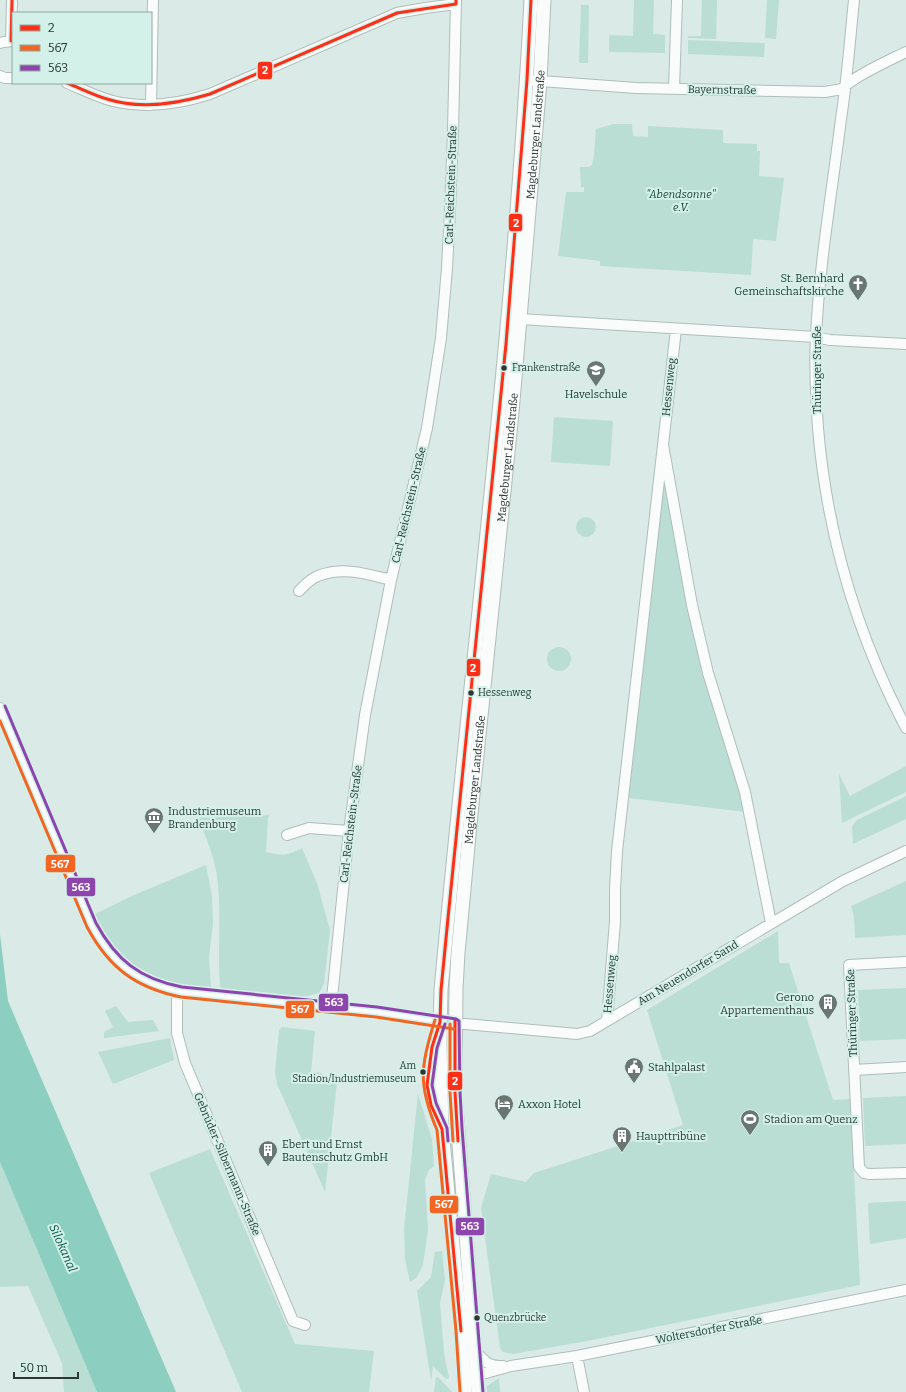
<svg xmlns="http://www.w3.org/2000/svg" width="906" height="1392" viewBox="0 0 906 1392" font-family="Bitter,serif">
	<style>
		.green { fill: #baded4 }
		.water { fill: #8ccfc0 }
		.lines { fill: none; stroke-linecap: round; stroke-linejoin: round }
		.minor-casing { stroke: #b0bdb9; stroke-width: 12 }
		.major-casing { stroke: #b0bdb9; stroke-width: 15 }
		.minor { stroke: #f9fcfb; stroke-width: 10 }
		.major { stroke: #f9fcfb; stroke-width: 13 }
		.bus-1-casing { stroke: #d3f1e9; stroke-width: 6 }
		.bus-2-casing { stroke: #d3f1e9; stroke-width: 6 }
		.bus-3-casing { stroke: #d3f1e9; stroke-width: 6 }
		.bus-1 { stroke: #ff2e17; stroke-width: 3 }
		.bus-2 { stroke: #f26522; stroke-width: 3 }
		.bus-3 { stroke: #8e44ad; stroke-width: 3 }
		.bus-dot { fill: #2c3734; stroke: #d3f1e9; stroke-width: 1.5 }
		.labels { text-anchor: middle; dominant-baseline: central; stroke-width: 4; stroke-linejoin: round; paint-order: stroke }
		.bus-label { font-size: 10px; fill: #2c3734; stroke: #d3f1e9; text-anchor: start }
		.street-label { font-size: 11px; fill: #2c3734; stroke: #d3f1e9 }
		.park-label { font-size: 11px; font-style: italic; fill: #143e35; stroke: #d3f1e9 }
		.poi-label { font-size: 11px; fill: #2c3734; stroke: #d3f1e9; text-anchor: start }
		.water-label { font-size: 12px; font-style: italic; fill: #005245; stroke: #d3f1e9 }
		.line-badge { stroke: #d3f1e9; stroke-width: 1.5 }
		.badge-label { font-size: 11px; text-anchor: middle; font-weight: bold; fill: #fff }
	</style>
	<rect width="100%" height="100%" fill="#daeae6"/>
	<!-- green -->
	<path class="green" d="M 634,0 L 654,0 L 653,34 L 665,35 L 665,53 L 609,52 L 609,35 L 633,36 Z
		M 702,0 L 717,0 L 716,39 L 688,38 L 688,36 L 701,36 Z
		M 767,0 L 779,0 L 776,39 L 765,38 Z
		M 581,5 L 589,5 L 588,63 L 579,63 Z
		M 688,40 L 765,43 L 764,57 L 688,54 Z
		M 613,124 L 632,124 L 633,136 L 648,137 L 648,126 L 723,130 L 723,143 L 757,144 L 757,151 L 760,151 L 759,176 L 784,178 L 776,241 L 753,239 L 751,275 L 600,266 L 600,261 L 558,256 L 566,192 L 584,192 L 584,187 L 581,187 L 580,167 L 589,167 L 592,165 L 594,155 L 596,129 Z
		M 554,417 L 613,421 L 610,466 L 551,462 Z
		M 668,484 L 676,538 L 742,793 L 745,812 L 629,798 L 661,485 Z
		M576 527a10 10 0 1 1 20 0a10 10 0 1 1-20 0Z
		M547 659a12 12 0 1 1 24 0a12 12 0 1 1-24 0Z
		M 906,766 L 906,792 L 842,823 L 839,774 L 850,796 Z
		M 906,796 L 906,819 L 853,844 L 852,826 L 857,820 Z
		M 270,815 L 268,818 L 266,852 C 284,856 286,856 302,848 L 317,883 L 330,930 L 324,984 L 319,993 L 303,997 L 228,990 L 220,987 C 217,950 222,913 217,876 C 214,856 206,837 198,818 Z
		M 206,865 L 212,896 L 213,923 L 209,957 L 211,987 C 203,986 194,987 186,985 C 156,980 123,963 106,937 C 102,930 99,922 95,914 L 134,895 Z
		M 906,881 L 906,935 L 855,938 L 854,917 L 851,906 Z
		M 778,931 L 779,963 L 789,963 L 833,1100 L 850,1099 L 860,1285 L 587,1341 L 513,1354 L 503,1352 L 500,1348 L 481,1208 L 491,1174 L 526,1182 L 534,1173 L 683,1125 L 647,1010 Z
		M 906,988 L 906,1039 L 860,1041 L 858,990 Z
		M 116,1006 L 128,1022 L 153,1020 L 159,1031 L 104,1038 L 104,1032 L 113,1027 L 105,1011 Z
		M 282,1027 L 315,1031 L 311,1072 L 322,1073 L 322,1080 L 337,1082 L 325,1192 L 277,1084 L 275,1073 L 279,1030 Z
		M 170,1038 L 174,1060 L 113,1084 L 98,1052 Z
		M 418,1094 L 432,1139 L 434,1166 L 429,1170 L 425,1179 L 428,1230 L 423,1265 L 417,1277 L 410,1282 L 405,1259 L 404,1229 Z
		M 906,1096 L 906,1144 L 865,1146 L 863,1098 Z
		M 210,1149 L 295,1344 L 374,1351 L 369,1392 L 242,1392 L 149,1173 Z
		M 0,1162 L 97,1392 L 64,1392 L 62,1363 L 28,1286 L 0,1287 Z
		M 906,1201 L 906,1238 L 870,1244 L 868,1203 Z
		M 442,1251 L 445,1280 L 440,1303 L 444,1353 L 449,1378 L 446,1379 L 433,1366 L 431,1381 L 417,1291 L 431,1277 L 435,1252 Z
		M 436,1377 L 438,1377 L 452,1392 L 434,1392 Z
		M 499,1378 L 500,1392 L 487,1392 L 487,1386 Z"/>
	<!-- water -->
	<path class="water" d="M 0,934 L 8,1001 L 176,1392 L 97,1392 L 0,1162 Z"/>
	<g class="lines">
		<!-- minor casing -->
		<g class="minor-casing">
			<path id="minor" d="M 854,0 C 850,40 847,80 841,119 C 832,192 819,265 816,338 C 814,368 816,398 818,428 C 827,535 856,633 906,728
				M 11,41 L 12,2
				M 0,43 L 4,42 L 13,41
				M 0,76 L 5,78 L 13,78
				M 527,80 L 636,88 L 825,92 L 842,89 C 852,77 890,60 906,52
				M 67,83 C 82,89 97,97 113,101 C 146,109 179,104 210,94 L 397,13 L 425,8 L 456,4
				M 674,89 L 677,0
				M 151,105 L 153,0
				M 520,319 L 816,337 L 830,340 L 906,344
				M 663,445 L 676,329
				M 299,591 C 304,586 311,578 318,576 C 343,566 367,574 391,580
				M 0,708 L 91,925 C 104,950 120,969 145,981 C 172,995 205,994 234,998 C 303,1006 372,1010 440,1022
				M 287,835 L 309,828 L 349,831
				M 906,962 L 849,965 L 859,1167 L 864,1173 L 870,1174 L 906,1173
				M 177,991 L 177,1033 L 185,1063 L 293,1321 L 305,1325
				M 331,1008 L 349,831 L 365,715 L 391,580 L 427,428 L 441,338 L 447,268 L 450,211 L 453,131 L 456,0
				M 607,1021 L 615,921 L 615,890 L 617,851 L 663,445 L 692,605 L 708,673 L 745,792 L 771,923
				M 455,1024 L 465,1024 L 577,1034 L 590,1031 L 843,881 L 906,851
				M 854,1070 L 906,1067
				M 475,1351 C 486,1362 487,1366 503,1366
				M 577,1356 L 584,1392
				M 471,1377 L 511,1366 L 577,1356 L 906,1290"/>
		</g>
		<!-- major casing -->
		<g class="major-casing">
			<g id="major">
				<path d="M 465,1392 L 461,1331 L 442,1129 L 440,1043 L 441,990 C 471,660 514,331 531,0"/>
				<path id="s1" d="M 478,1392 L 455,1092 L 456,988 L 458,953 L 471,814 L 512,413 L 540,81 L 544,0"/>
			</g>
		</g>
		<!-- minor -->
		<use href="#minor" class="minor"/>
		<!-- major -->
		<use href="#major" class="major"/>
		<!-- bus-1 casing -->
		<g class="bus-1-casing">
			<path id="bus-1" d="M 11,41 L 12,0
				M 67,83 C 80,88 93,95 107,99 C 141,110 177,104 210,94 L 397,13 L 456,4 L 456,0
				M 455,1021 L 455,1092 L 458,1141
				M 461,1331 L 442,1129 L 431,1105 L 427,1085 L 432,1047 L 440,1022 L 441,990 L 448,918 L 506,344 L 527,80 L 531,0"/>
		</g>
		<!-- bus-2 casing -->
		<g class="bus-2-casing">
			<path id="bus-2" d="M 0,721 L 87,927 C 109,968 136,988 181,997 L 376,1017 L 454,1029
				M 435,1020 C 420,1066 418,1085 437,1130 L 456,1331 L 460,1392
				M 450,1024 L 450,1092 L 453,1141"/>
		</g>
		<!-- bus-3 casing -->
		<g class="bus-3-casing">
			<path id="bus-3" d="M 5,706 L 96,923 C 116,960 140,979 182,987 L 377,1007 L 456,1019 L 459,1021 L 460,1092 L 462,1128 L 483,1392
				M 445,1024 L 437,1048 L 432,1085 L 436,1103 L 447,1128 L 448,1141"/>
		</g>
		<!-- bus-1 -->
		<use href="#bus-1" class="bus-1"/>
		<!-- bus-2 -->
		<use href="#bus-2" class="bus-2"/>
		<!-- bus-3 -->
		<use href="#bus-3" class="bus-3"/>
	</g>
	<!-- icons -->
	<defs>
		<g id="church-pin" transform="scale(1)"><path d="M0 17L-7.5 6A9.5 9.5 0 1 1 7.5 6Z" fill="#697672" stroke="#d3f1e9"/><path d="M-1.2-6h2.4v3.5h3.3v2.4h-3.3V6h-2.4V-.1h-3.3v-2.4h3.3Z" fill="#fff"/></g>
		<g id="school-pin" transform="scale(1)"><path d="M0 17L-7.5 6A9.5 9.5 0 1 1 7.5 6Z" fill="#697672" stroke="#d3f1e9"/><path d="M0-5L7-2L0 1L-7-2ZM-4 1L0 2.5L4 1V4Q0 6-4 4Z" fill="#fff"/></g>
		<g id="museum-pin" transform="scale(1)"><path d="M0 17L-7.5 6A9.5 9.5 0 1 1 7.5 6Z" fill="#697672" stroke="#d3f1e9"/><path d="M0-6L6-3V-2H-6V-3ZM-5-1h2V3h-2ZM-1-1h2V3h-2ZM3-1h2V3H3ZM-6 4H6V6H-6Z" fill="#fff"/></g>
		<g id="building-pin" transform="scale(1)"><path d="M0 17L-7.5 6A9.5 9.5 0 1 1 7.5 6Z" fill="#697672" stroke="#d3f1e9"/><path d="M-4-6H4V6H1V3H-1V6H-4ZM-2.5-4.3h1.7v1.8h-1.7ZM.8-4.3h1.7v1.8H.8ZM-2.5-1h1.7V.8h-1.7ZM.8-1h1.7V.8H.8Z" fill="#fff"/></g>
		<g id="civic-pin" transform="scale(1)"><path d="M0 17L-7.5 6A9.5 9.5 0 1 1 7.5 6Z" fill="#697672" stroke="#d3f1e9"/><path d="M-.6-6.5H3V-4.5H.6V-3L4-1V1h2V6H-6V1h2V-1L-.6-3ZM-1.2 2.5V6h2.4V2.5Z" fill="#fff"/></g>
		<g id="hotel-pin" transform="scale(1)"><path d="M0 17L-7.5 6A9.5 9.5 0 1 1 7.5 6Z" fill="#697672" stroke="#d3f1e9"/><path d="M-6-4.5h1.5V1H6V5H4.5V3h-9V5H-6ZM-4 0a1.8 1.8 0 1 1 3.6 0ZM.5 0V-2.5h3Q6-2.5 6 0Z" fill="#fff"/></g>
		<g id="stadium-pin" transform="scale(1)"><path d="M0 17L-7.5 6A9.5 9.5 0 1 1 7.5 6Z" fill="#697672" stroke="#d3f1e9"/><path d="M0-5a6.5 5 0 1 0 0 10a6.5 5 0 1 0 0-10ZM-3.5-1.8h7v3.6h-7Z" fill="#fff"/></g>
	</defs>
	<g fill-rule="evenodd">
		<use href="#church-pin" x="858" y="284"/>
		<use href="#school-pin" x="596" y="370"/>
		<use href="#museum-pin" x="154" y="817"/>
		<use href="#building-pin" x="828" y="1003"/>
		<use href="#civic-pin" x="634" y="1067"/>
		<use href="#hotel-pin" x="504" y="1104"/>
		<use href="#stadium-pin" x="750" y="1119"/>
		<use href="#building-pin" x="622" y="1136"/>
		<use href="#building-pin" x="268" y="1150"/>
	</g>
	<!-- markers -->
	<g class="bus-dot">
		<circle cx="504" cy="368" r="3.5"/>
		<circle cx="471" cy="693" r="3.5"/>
		<circle cx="423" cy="1072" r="3.5"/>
		<circle cx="477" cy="1318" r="3.5"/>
	</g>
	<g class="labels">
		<!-- bus labels -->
		<g class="bus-label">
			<text x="512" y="368">Frankenstraße</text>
			<text x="478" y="693">Hessenweg</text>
			<text x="416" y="1066" text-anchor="end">Am<tspan x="416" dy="13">Stadion/Industriemuseum</tspan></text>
			<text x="484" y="1318">Quenzbrücke</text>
		</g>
		<!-- street labels -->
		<g class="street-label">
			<text transform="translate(722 90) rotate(1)">Bayernstraße</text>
			<text stroke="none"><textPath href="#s1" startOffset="1262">Magdeburger Landstraße</textPath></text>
			<text transform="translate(451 185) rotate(-88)">Carl-Reichstein-Straße</text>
			<text transform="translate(817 370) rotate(-90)">Thüringer Straße</text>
			<text transform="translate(669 387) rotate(-84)">Hessenweg</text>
			<text stroke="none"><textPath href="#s1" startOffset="938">Magdeburger Landstraße</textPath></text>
			<text transform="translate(409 505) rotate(-77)">Carl-Reichstein-Straße</text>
			<text stroke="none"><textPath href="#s1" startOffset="614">Magdeburger Landstraße</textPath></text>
			<text transform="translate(351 824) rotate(-83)">Carl-Reichstein-Straße</text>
			<text transform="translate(688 973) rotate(-31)">Am Neuendorfer Sand</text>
			<text transform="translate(610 984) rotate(-85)">Hessenweg</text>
			<text transform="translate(852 1013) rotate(-92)">Thüringer Straße</text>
			<text transform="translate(227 1164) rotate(67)">Gebrüder-Silbermann-Straße</text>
			<text transform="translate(709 1330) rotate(-11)">Woltersdorfer Straße</text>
		</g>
		<!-- park labels -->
		<g class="park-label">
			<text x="681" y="194">"Abendsonne"<tspan x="681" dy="13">e.V.</tspan></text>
		</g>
		<!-- poi labels -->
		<g class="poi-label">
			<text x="844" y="278" text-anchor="end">St. Bernhard<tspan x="844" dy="13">Gemeinschaftskirche</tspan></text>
			<text x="596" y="394" text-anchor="middle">Havelschule</text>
			<text x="168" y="811">Industriemuseum<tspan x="168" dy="13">Brandenburg</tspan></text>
			<text x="814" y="997" text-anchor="end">Gerono<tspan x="814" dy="13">Appartementhaus</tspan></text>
			<text x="648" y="1067">Stahlpalast</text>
			<text x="518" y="1104">Axxon Hotel</text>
			<text x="764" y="1119">Stadion am Quenz</text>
			<text x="636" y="1136">Haupttribüne</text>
			<text x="282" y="1144">Ebert und Ernst<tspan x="282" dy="13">Bautenschutz GmbH</tspan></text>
		</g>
		<!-- water labels -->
		<g class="water-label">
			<text transform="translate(63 1248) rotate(66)">Silokanal</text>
		</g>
	</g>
	<g class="line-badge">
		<rect x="257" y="61" width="16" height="19" rx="4" fill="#ff2e17"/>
		<rect x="508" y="213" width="15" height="19" rx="4" fill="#ff2e17"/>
		<rect x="466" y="658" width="15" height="19" rx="4" fill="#ff2e17"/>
		<rect x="45" y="854" width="31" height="19" rx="4" fill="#f26522"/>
		<rect x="66" y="877" width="30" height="20" rx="4" fill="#8e44ad"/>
		<rect x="318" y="993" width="31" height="19" rx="4" fill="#8e44ad"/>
		<rect x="285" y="1000" width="30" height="19" rx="4" fill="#f26522"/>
		<rect x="447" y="1071" width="16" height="20" rx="4" fill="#ff2e17"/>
		<rect x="429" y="1195" width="30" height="19" rx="4" fill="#f26522"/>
		<rect x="455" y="1217" width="30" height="19" rx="4" fill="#8e44ad"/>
	</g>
	<g class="badge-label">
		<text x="265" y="74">2</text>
		<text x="516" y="227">2</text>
		<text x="473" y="672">2</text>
		<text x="60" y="868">567</text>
		<text x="81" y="891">563</text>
		<text x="334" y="1006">563</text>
		<text x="300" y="1013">567</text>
		<text x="455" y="1085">2</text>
		<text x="444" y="1208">567</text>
		<text x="470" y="1230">563</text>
	</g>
	<!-- legend -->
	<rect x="12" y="12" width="140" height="72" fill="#d3f1e9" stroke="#90a7a1"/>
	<rect x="20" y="25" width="20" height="6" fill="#ff2e17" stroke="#90a7a1"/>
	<text x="48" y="32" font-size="12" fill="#2c3734">2</text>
	<rect x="20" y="45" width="20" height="6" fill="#f26522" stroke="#90a7a1"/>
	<text x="48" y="52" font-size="12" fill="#2c3734">567</text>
	<rect x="20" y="65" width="20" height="6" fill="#8e44ad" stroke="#90a7a1"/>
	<text x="48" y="72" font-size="12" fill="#2c3734">563</text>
	<!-- scale -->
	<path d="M14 1372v6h64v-6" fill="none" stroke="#2c3734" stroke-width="2"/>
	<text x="20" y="1372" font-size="12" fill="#2c3734" stroke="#d3f1e9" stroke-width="3" paint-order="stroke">50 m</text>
</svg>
